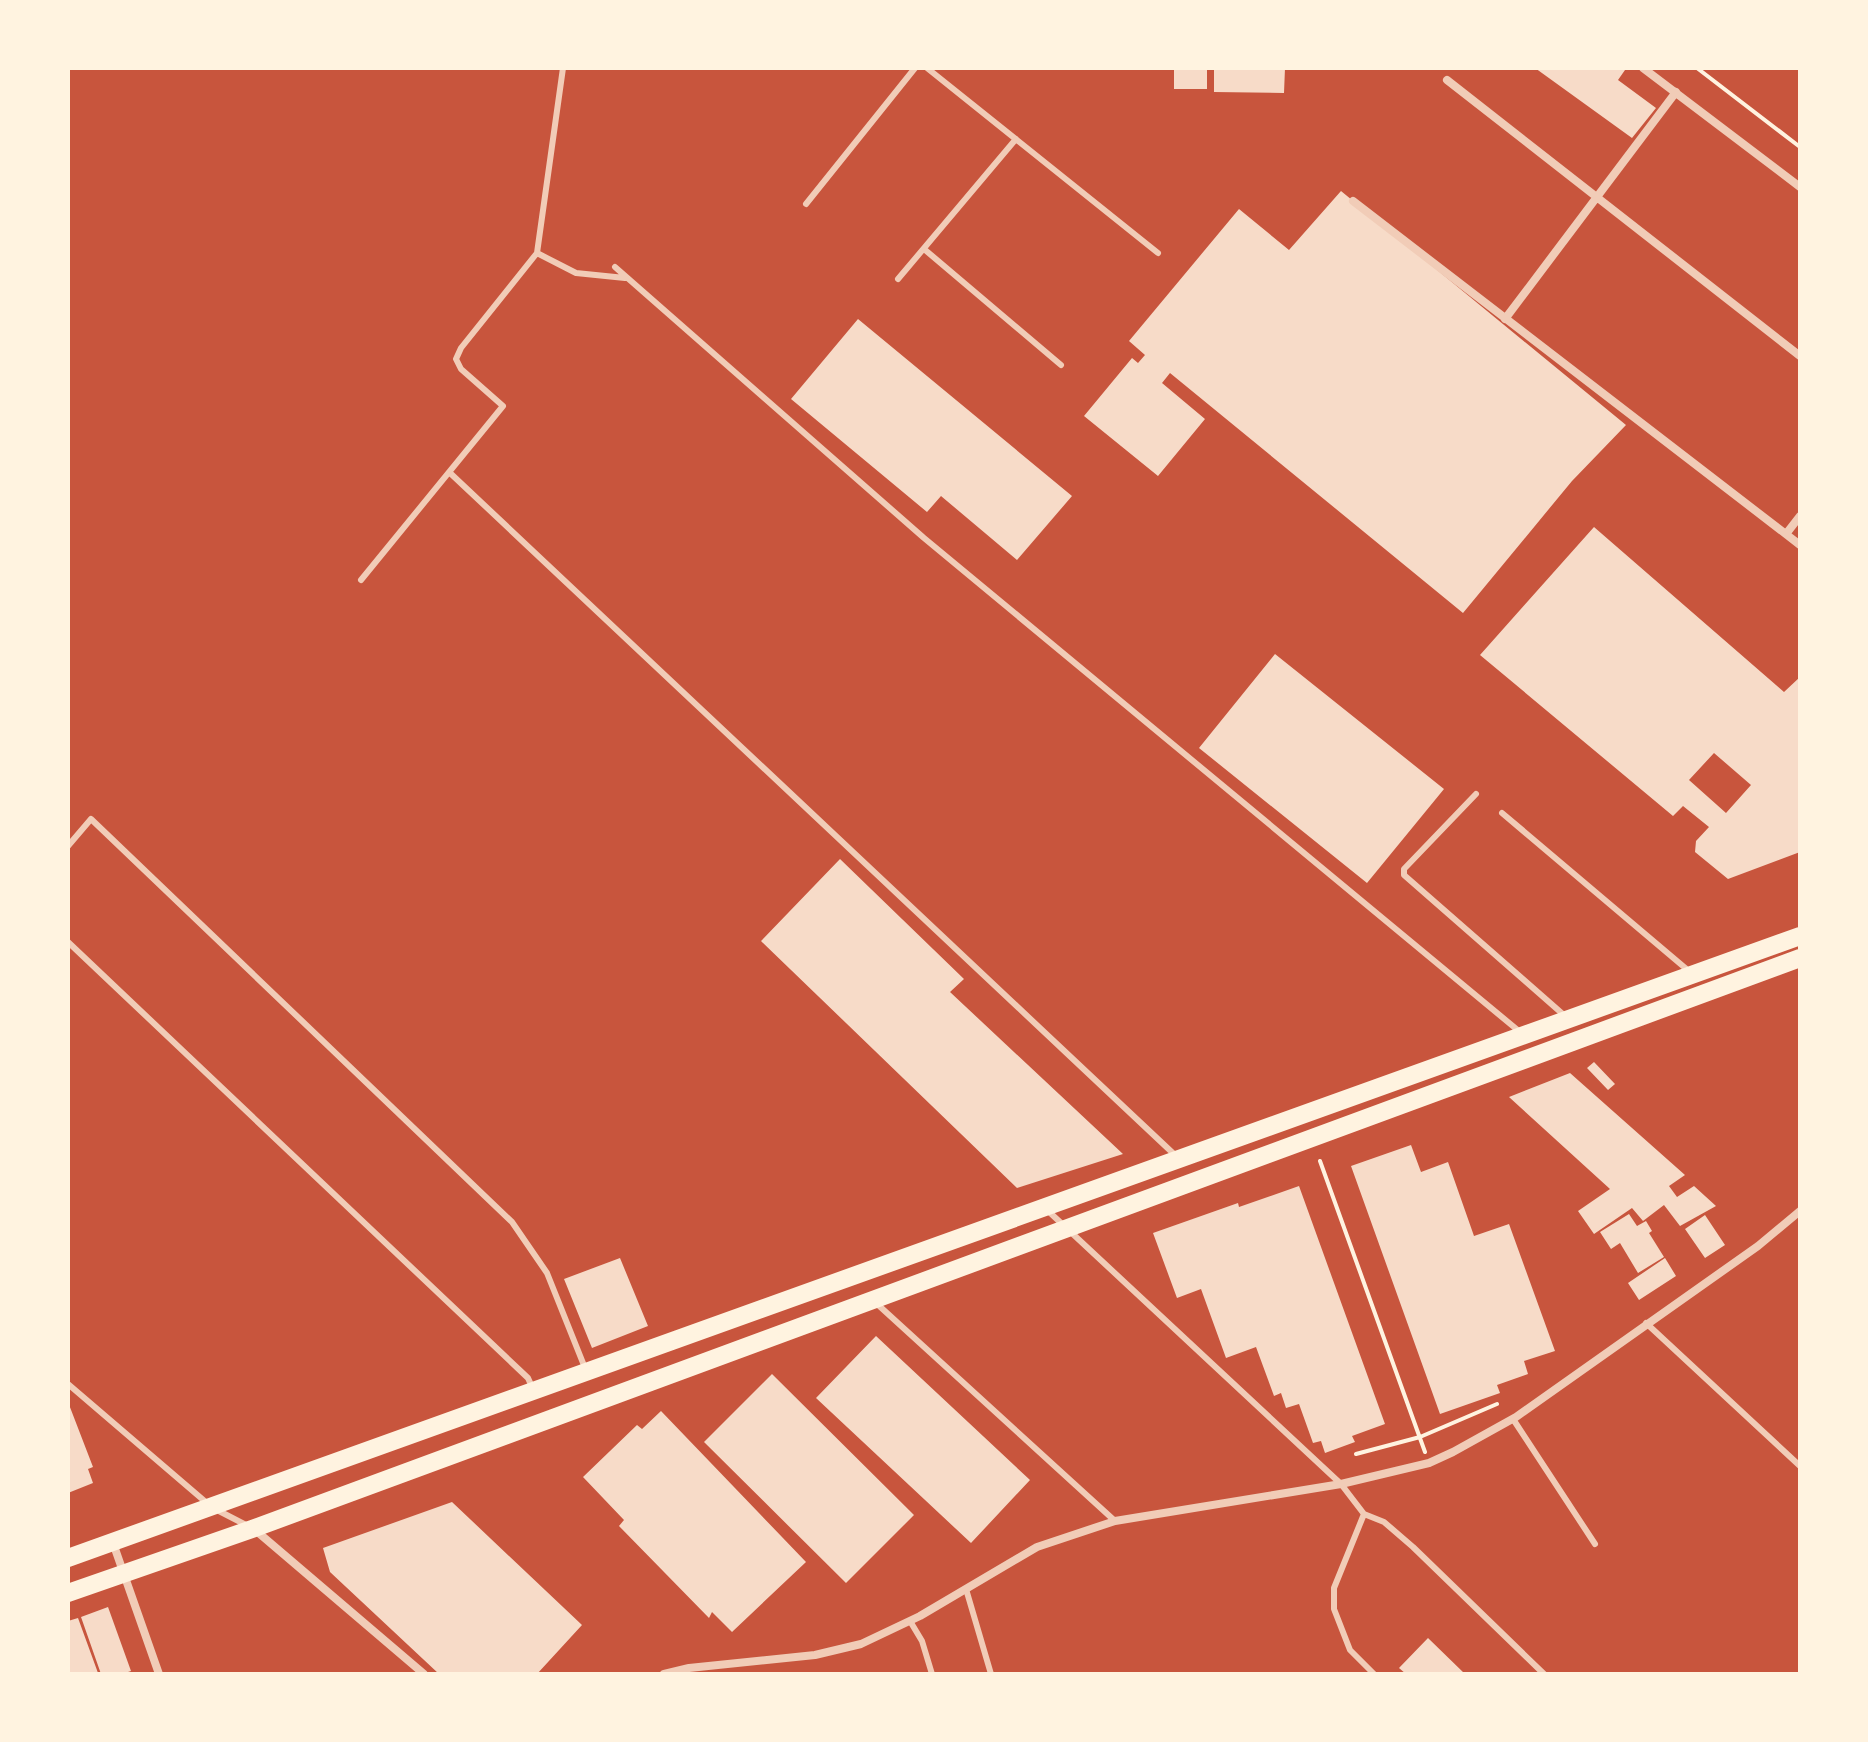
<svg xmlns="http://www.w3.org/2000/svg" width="1868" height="1742" viewBox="0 0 1868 1742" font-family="'Space Grotesk',sans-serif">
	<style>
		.building { fill: #f7dbc8; fill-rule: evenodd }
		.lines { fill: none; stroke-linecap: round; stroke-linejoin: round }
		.path { stroke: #fff3e0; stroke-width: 4 }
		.service { stroke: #f1ccb7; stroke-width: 6 }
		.minor { stroke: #f1ccb7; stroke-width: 8 }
		.primary { stroke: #fff3e0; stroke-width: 18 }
	</style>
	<rect width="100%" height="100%" fill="#c8553d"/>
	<!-- building -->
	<path class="building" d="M 1174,68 L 1207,68 L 1207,89 L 1174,89 Z
		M 1214,68 L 1285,68 L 1284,93 L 1214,92 Z
		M 1535,68 L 1622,68 L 1625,70 L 1618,80 L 1656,108 L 1632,138 Z
		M 1341,191 L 1626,425 L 1572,481 L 1463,613 L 1170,373 L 1162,383 L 1205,419 L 1158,476 L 1084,416 L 1132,358 L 1138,363 L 1145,355 L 1129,341 L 1239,209 L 1289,250 Z
		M 858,319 L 1072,496 L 1017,560 L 941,496 L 927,512 L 791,399 Z
		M 1594,527 L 1784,692 L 1800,677 L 1800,852 L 1728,879 L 1695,852 L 1696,841 L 1709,827 L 1683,806 L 1673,816 L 1480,655 ZM 1714,753 L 1751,785 L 1726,813 L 1689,780 Z
		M 1275,654 L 1444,789 L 1367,883 L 1199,748 Z
		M 840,859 L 964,979 L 950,992 L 1123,1154 L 1017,1188 L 761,941 Z
		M 1594,1062 L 1615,1084 L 1608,1090 L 1587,1068 Z
		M 1570,1073 L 1685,1175 L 1669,1186 L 1677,1197 L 1694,1186 L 1716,1206 L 1680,1226 L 1664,1205 L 1643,1221 L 1632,1208 L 1594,1234 L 1578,1211 L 1610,1189 L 1509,1097 Z
		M 1411,1145 L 1421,1172 L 1448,1162 L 1474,1236 L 1509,1224 L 1555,1351 L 1524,1361 L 1528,1374 L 1497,1385 L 1500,1393 L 1440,1414 L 1351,1166 Z
		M 1299,1186 L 1385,1424 L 1352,1436 L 1355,1442 L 1325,1453 L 1321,1441 L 1313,1443 L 1299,1404 L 1286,1408 L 1281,1393 L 1274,1396 L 1256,1347 L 1226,1358 L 1201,1289 L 1177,1298 L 1153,1233 L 1238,1203 L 1239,1207 Z
		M 1629,1214 L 1637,1226 L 1646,1221 L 1652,1231 L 1649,1233 L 1664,1257 L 1638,1273 L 1620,1243 L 1611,1249 L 1600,1232 Z
		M 1705,1215 L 1725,1245 L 1705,1258 L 1685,1229 Z
		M 620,1258 L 648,1326 L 592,1348 L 564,1279 Z
		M 1665,1258 L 1676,1276 L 1639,1300 L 1628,1283 Z
		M 876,1336 L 1030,1480 L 971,1543 L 816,1398 Z
		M 772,1374 L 914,1515 L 846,1583 L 704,1442 Z
		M 68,1402 L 93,1467 L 88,1469 L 93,1483 L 68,1493 Z
		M 661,1411 L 806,1562 L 732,1632 L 712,1612 L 709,1618 L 619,1526 L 624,1520 L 583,1477 L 637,1425 L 642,1429 Z
		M 452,1502 L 582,1625 L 537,1674 L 439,1674 L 330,1572 L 323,1548 Z
		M 108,1607 L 131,1671 L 122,1674 L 101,1674 L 81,1617 Z
		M 78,1618 L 98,1673 L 94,1674 L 68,1674 L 68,1621 Z
		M 1428,1638 L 1465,1674 L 1406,1674 L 1399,1668 Z"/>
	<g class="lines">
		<!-- path -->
		<path class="path" d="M 1697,68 L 1800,147
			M 1320,1161 L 1425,1452
			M 1356,1454 L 1420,1437 L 1497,1404"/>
		<!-- service -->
		<path class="service" d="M 927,68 L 1158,253
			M 806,204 L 915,68
			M 924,249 L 1061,365
			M 537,253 L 576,273 L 625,278
			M 615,267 L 924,538 L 1520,1032
			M 898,279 L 1016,139
			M 449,472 L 1176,1156
			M 361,580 L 503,406 L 461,369 L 456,359 L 461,348 L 537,253 L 563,68
			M 1476,794 L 1404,869 L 1404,875 L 1565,1016
			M 1502,813 L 1690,972
			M 68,846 L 91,819 L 512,1222 L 547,1273 L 585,1368
			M 68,942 L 528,1378 L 532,1387
			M 1046,1209 L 1341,1484 L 1364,1514 L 1334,1588 L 1334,1609 L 1350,1650 L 1374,1674
			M 876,1303 L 1115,1521
			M 1646,1323 L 1800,1466
			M 68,1384 L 208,1504
			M 1513,1419 L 1595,1544
			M 217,1510 L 246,1525
			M 1364,1514 L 1384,1522 L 1413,1547 L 1544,1674
			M 966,1589 L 991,1674
			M 910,1621 L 922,1641 L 932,1674"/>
		<!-- minor -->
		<path class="minor" d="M 1643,68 L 1800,187
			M 1447,80 L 1800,356
			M 1353,201 L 1800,545
			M 1505,319 L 1676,92
			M 1786,534 L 1800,516
			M 254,1529 L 424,1674
			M 113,1543 L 159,1674
			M 664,1674 L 689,1668 L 815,1655 L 861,1644 L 920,1616 L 1037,1547 L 1115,1521 L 1341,1484 L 1429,1463 L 1453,1452 L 1516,1417 L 1758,1246 L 1800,1211"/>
		<!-- primary -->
		<path class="primary" d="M 68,1558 L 1800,936
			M 68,1593 L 252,1529 L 1800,958"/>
	</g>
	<!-- border -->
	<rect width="1868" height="1742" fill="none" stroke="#fff3e0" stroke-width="140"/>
</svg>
